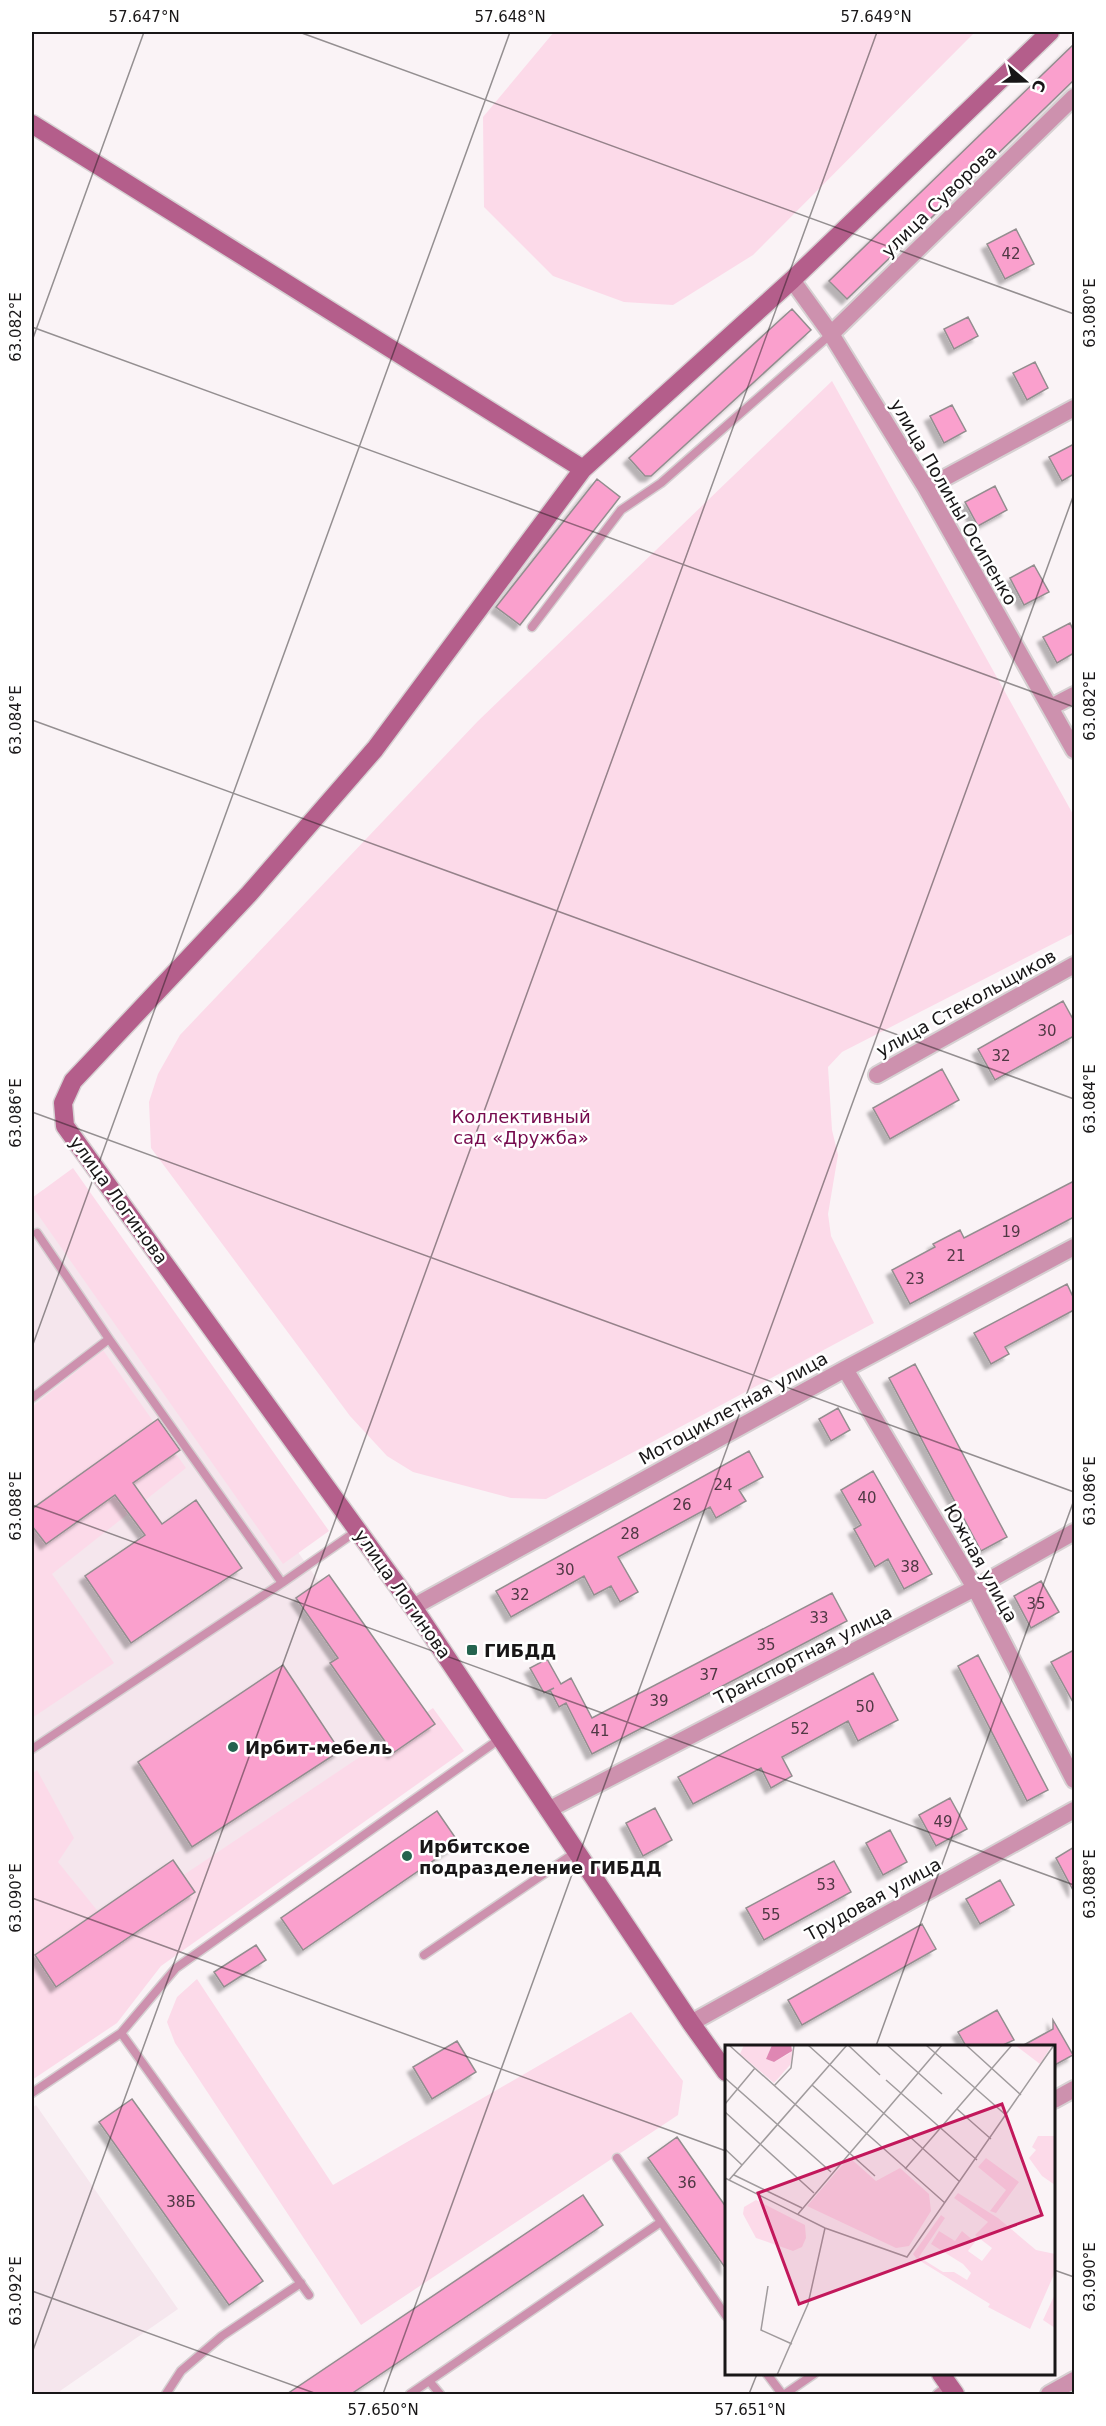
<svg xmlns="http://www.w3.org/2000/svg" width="1106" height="2426" viewBox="0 0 1106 2426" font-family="'DejaVu Sans',sans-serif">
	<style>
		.built { fill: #f5e6ed }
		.green { fill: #fcdae9 }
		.building { fill: #faa0cd; stroke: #938d8f; stroke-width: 1.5; filter: url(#shadow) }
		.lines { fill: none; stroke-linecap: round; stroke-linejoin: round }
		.lane-casing { stroke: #d6d0d2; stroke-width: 11 }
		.street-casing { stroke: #d6d0d2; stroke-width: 20 }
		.secondary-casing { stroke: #d6d0d2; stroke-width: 21 }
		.lane { stroke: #cd91ae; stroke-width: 8 }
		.street { stroke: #cd91ae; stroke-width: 16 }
		.secondary { stroke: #b45e8b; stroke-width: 18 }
		.ticks { fill: none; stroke: #181617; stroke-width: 1.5; stroke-opacity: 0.45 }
		.poi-dot { fill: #24634f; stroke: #fff; stroke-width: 2 }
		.labels { text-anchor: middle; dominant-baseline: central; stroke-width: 5; stroke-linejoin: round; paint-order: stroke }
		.number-label { font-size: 15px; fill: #503844 }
		.street-label { font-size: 18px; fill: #181617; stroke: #fff }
		.park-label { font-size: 18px; fill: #760b4e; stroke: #fff }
		.poi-label { font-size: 18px; font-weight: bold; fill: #181617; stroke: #fff; text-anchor: start }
		.inset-road { fill: none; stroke: #a09b9d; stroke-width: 1.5 }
		.view { fill: #c2185b; fill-opacity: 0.15; stroke: #c2185b; stroke-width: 3 }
		.inset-edge { fill: none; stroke: #181617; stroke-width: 3 }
		.neatline { fill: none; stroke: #181617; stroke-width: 2 }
		.ticks-label { font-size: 15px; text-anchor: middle; fill: #181617 }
	</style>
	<defs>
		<filter id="shadow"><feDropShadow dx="-5.5" dy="5.5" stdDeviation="1.5" flood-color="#0004"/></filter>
	</defs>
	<rect width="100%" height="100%" fill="#faf3f6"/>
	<!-- built -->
	<path class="built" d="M 43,1190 L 424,1731 L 195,1892 L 32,1958 L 32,1198 Z
		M 36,2105 L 178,2309 L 60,2391 L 62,2394 L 32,2394 L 32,2108 Z"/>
	<!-- green -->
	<path class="green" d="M 554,32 L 975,32 L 753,255 L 673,305 L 624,302 L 553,276 L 484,207 L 483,117 Z
		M 832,381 L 1074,816 L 1074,933 L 842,1052 L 828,1067 L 832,1130 L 838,1155 L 828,1214 L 831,1236 L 874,1323 L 546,1499 L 511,1498 L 413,1472 L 387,1456 L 350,1416 L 151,1148 L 149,1102 L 158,1074 L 180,1035 L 478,721 Z
		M 73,1168 L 329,1531 L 283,1564 L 32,1206 L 32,1198 Z
		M 103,1350 L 186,1468 L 52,1574 L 114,1663 L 32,1718 L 32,1407 Z
		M 433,1708 L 464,1751 L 161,1966 L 117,2023 L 32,2080 L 32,1774 L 37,1770 L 74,1838 L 58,1862 L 109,1925 Z
		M 197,1979 L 333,2185 L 631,2012 L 683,2081 L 678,2115 L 361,2325 L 175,2043 L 167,2022 L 177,1997 Z"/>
	<!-- building -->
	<path class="building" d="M 1074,44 L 1074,80 L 847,299 L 829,281 Z
		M 1016,229 L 1034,264 L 1005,279 L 987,244 Z
		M 792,309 L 811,330 L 651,476 L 645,476 L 629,458 Z
		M 968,317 L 978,336 L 954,349 L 944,329 Z
		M 1035,362 L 1048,388 L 1027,400 L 1013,373 Z
		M 952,405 L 966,431 L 944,443 L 930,416 Z
		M 1074,444 L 1074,474 L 1062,481 L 1049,457 Z
		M 597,479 L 620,497 L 520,625 L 496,607 Z
		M 995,486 L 1007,510 L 978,526 L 965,502 Z
		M 1034,565 L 1049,592 L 1024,605 L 1010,578 Z
		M 1070,623 L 1074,632 L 1074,653 L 1057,663 L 1043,637 Z
		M 1063,1001 L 1074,1021 L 1074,1036 L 995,1080 L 978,1049 Z
		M 942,1069 L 959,1100 L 890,1139 L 873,1108 Z
		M 1074,1181 L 1074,1217 L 910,1304 L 892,1270 L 935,1247 L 933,1244 L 960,1230 L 964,1238 Z
		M 1067,1284 L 1074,1299 L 1074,1310 L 1005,1347 L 1009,1354 L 991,1364 L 974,1333 Z
		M 915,1364 L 1007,1537 L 981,1551 L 889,1378 Z
		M 838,1408 L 850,1430 L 831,1441 L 819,1419 Z
		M 158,1419 L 180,1450 L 133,1483 L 162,1524 L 196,1500 L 242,1568 L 131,1643 L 85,1576 L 145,1535 L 115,1495 L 46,1544 L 32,1526 L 32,1509 Z
		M 749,1451 L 763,1477 L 739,1490 L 746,1501 L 716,1518 L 710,1507 L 618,1557 L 638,1592 L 620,1602 L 611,1586 L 594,1595 L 584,1576 L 511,1617 L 496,1591 Z
		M 873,1471 L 932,1574 L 904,1589 L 888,1559 L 875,1567 L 854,1529 L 861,1525 L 841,1490 Z
		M 329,1575 L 435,1724 L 393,1753 L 330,1663 L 338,1658 L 296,1598 Z
		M 1041,1581 L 1059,1612 L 1031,1628 L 1014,1596 Z
		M 832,1593 L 847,1621 L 592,1754 L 566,1703 L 559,1707 L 550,1690 L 554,1688 L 544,1693 L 530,1668 L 547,1659 L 561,1684 L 571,1678 L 592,1718 Z
		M 1074,1650 L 1074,1704 L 1051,1662 Z
		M 978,1655 L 1048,1790 L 1027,1801 L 958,1666 Z
		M 283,1665 L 340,1751 L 192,1847 L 138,1762 Z
		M 873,1673 L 898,1720 L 858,1741 L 848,1721 L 782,1757 L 792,1776 L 771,1788 L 761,1768 L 693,1804 L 678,1777 Z
		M 950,1798 L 967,1829 L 936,1846 L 919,1815 Z
		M 655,1808 L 672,1840 L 643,1856 L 626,1823 Z
		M 437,1811 L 459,1843 L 303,1950 L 281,1918 Z
		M 890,1830 L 907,1862 L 883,1875 L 866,1843 Z
		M 1074,1847 L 1074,1892 L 1056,1858 Z
		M 173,1860 L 195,1892 L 56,1987 L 35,1955 Z
		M 834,1861 L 851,1892 L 764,1940 L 746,1908 Z
		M 1000,1880 L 1014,1905 L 980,1924 L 966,1899 Z
		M 922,1924 L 936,1949 L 802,2025 L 788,2000 Z
		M 256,1945 L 266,1960 L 224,1987 L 214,1972 Z
		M 997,2010 L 1014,2040 L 1001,2046 L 966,2046 L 958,2032 Z
		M 1053,2020 L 1073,2055 L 1053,2066 L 1053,2046 L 1022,2046 L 1053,2029 Z
		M 457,2041 L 476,2072 L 432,2099 L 413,2067 Z
		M 132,2099 L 263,2281 L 229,2305 L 99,2122 Z
		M 677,2137 L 726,2207 L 726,2269 L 648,2158 Z
		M 583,2195 L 603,2225 L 351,2394 L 287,2394 Z"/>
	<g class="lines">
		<!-- lane casing -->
		<g class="lane-casing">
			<path id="lane" d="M 532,627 L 621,510 L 661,483 L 831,334
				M 37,1233 L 109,1339 L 282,1583 L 358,1530
				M 32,1398 L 109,1339
				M 32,1749 L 282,1583
				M 424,1955 L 576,1852
				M 121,2033 L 309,2295
				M 32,2093 L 121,2033 L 176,1968 L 501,1738
				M 617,2158 L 726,2316
				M 767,2374 L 782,2394
				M 430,2382 L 440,2394
				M 166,2394 L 181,2371 L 222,2336 L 301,2283
				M 410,2394 L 661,2222
				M 785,2394 L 814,2374
				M 937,2394 L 948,2385"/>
		</g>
		<!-- street casing -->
		<g class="street-casing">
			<path id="street" d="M 792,280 L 831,334 L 926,488 L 1074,750
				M 831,334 L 1074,97
				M 926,488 L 1074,408
				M 1051,707 L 1074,695
				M 877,1075 L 1074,965
				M 845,1369 L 975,1588 L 1074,1780
				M 413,1607 L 845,1369 L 1074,1247
				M 548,1810 L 975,1588 L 1074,1532
				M 691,2023 L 1074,1810
				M 1054,2100 L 1074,2089
				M 1049,2394 L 1074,2380"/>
		</g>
		<!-- secondary casing -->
		<g class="secondary-casing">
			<path id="secondary" d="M 32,124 L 583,469
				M 726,2072 L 691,2023 L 413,1607 L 65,1126 L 63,1103 L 73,1081 L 249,894 L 375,749 L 583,469 L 792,280 L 1050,32
				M 941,2374 L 955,2394"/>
		</g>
		<!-- lane -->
		<use href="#lane" class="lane"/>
		<!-- street -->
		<use href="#street" class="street"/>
		<!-- secondary -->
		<use href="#secondary" class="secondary"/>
	</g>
	<!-- ticks -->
	<path class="ticks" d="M 299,32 L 1074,314M 32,327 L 1074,707M 32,341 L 144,32M 32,720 L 1074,1099M 32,1112 L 1074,1492M 32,1347 L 510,32M 32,1505 L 1074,1885M 32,1898 L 726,2151M 876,2046 L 1074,1500M 1054,2270 L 1074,2277M 32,2291 L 317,2394M 32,2353 L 877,32M 383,2394 L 1074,494M 749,2394 L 757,2374"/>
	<!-- markers -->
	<g class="poi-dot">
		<rect x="466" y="1644" width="12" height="12" rx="3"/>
		<circle cx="233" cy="1747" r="6"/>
		<circle cx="407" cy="1856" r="6"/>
	</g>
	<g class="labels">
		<!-- number labels -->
		<g class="number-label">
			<text x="1011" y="254">42</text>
			<text x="1047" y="1031">30</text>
			<text x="1001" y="1056">32</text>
			<text x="1011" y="1232">19</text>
			<text x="956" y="1256">21</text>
			<text x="915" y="1279">23</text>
			<text x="723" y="1485">24</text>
			<text x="867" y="1498">40</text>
			<text x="682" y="1505">26</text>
			<text x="630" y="1534">28</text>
			<text x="910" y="1567">38</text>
			<text x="565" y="1570">30</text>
			<text x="520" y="1595">32</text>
			<text x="1036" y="1604">35</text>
			<text x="819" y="1618">33</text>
			<text x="766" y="1645">35</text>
			<text x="709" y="1675">37</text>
			<text x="659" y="1701">39</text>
			<text x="865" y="1707">50</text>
			<text x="800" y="1729">52</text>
			<text x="600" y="1731">41</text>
			<text x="943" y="1822">49</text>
			<text x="826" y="1885">53</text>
			<text x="771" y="1915">55</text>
			<text x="687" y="2183">36</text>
			<text x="181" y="2202">38Б</text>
		</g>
		<!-- street labels -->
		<g class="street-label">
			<text transform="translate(939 201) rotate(-44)">улица Суворова</text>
			<text transform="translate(954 502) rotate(60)">улица Полины Осипенко</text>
			<text transform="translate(966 1003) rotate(-29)">улица Стекольщиков</text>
			<text transform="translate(119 1200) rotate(54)">улица Логинова</text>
			<text transform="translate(733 1408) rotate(-29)">Мотоциклетная улица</text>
			<text transform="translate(981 1563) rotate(61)">Южная улица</text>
			<text transform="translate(403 1594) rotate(55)">улица Логинова</text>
			<text transform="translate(803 1655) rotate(-27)">Транспортная улица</text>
			<text transform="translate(873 1899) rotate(-29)">Трудовая улица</text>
		</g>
		<!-- park labels -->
		<g class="park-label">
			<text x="521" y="1116">Коллективный<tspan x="521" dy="21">сад «Дружба»</tspan></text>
		</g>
		<!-- poi labels -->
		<g class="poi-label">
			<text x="484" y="1650">ГИБДД</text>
			<text x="245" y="1747">Ирбит-мебель</text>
			<text x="419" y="1846">Ирбитское<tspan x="419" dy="21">подразделение ГИБДД</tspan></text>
		</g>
	</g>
	<!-- overview -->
	<g transform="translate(725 2045)">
		<rect width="330" height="330" fill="#faf3f6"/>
		<path d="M 19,0 L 47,0 L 41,14 L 49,17 L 65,8 L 66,0 L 69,8 L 65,20 L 49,38 L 15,9 ZM 290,0 L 327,0 L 315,19 ZM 313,91 L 330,91 L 330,140 L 317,131 L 304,113 L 311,105 L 307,102 ZM 124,112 L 151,136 L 175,123 L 204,149 L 206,166 L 184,201 L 171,203 L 82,161 ZM 261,113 L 294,137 L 271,168 L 265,166 L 281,145 L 253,122 ZM 233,148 L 273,173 L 311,205 L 330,209 L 330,227 L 305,284 L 263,262 L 265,259 L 192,214 L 188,209 L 216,170 L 220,173 L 194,212 L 218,227 L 229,227 L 242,235 L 246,228 L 238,219 L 206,199 L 214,186 L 230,196 L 237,186 L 250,197 L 243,206 L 257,216 L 267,203 L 250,190 L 263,177 L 229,153 ZM 31,155 L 80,180 L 81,193 L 77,202 L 68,206 L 31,193 L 18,169 L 19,162 ZM 330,249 L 330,283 L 318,275 Z" fill="#fcdae9"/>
		<path d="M 47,0 L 66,0 L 67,6 L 49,17 L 41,14 Z" fill="#df87b3"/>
		<path class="inset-road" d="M 4,0 L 150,131M 83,0 L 235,137M 123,0 L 155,30M 162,0 L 217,49M 201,0 L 282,71M 241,0 L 296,50M 0,33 L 106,127M 161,35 L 252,115M 87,40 L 220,158M 49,41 L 66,23 L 69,0M 0,59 L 30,23M 232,64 L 266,94M 0,67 L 89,148M 0,104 L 17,120M 180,124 L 287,0M 9,130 L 77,163M 0,133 L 100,183 L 182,212 L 329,0M 4,135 L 122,0M 73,169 L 217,0M 43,241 L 36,285 L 67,299M 52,330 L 83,259 L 100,183"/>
		<path class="view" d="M 277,59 L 317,170 L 74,259 L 33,148 Z"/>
		<rect width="330" height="330" class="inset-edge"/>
	</g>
	<!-- border -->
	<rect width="1106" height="2426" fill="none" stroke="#ffffff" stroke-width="66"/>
	<!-- north arrow -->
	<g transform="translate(1025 81) rotate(110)" stroke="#ffffff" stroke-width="4.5" paint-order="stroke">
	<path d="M0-4.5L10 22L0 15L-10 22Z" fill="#181617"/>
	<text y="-9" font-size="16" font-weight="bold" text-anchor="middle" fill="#181617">С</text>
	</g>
	<rect x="33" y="33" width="1040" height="2360" class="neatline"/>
	<g class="ticks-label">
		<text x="144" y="22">57.647°N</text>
		<text x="510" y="22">57.648°N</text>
		<text x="876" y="22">57.649°N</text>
		<text transform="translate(1090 313) rotate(-90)" y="5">63.080°E</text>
		<text transform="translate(16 327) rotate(-90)" y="5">63.082°E</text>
		<text transform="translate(1090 706) rotate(-90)" y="5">63.082°E</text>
		<text transform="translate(16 720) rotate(-90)" y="5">63.084°E</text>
		<text transform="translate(1090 1099) rotate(-90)" y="5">63.084°E</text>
		<text transform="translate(16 1113) rotate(-90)" y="5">63.086°E</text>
		<text transform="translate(1090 1491) rotate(-90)" y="5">63.086°E</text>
		<text transform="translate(16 1506) rotate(-90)" y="5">63.088°E</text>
		<text transform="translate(1090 1884) rotate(-90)" y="5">63.088°E</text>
		<text transform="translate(16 1898) rotate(-90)" y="5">63.090°E</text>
		<text transform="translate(1090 2277) rotate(-90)" y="5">63.090°E</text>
		<text transform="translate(16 2291) rotate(-90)" y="5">63.092°E</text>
		<text x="383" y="2415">57.650°N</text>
		<text x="750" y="2415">57.651°N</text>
	</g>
</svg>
